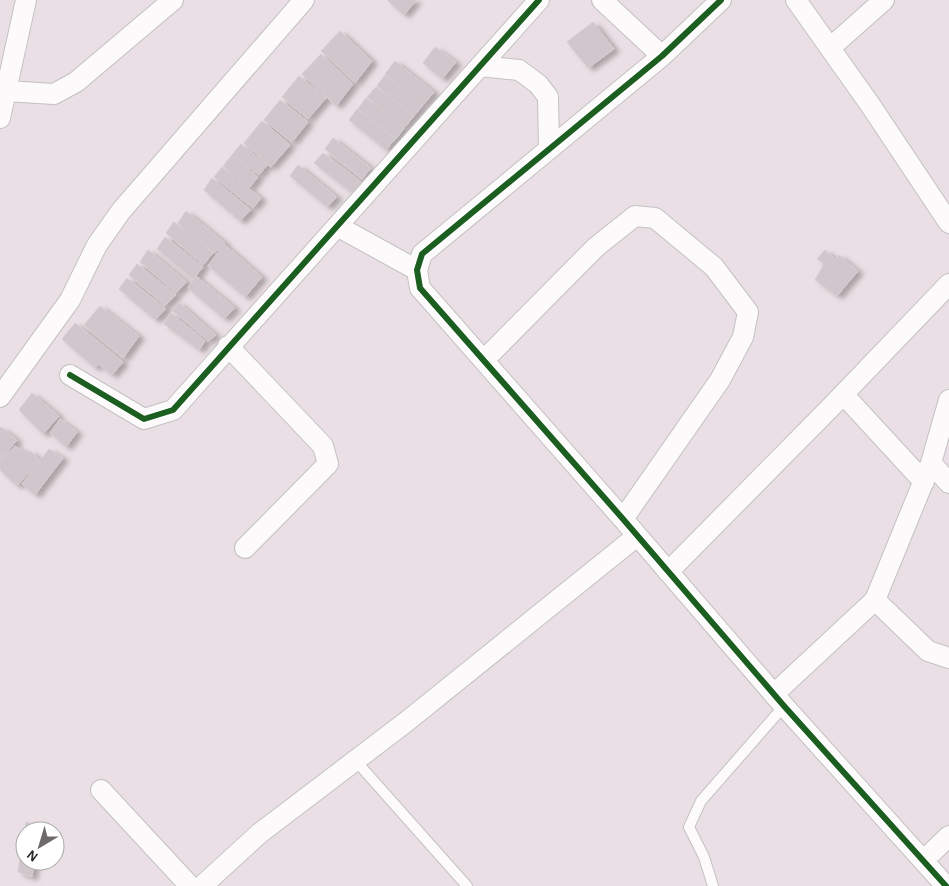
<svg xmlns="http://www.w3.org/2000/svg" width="949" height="886" viewBox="0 0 949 886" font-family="'Alegreya Sans',sans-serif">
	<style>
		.building { fill: #cfc7cb; stroke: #d5ccd0; filter: url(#shadow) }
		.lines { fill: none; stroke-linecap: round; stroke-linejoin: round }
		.lane-casing { stroke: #c3c1c2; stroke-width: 12 }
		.street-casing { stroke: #c3c1c2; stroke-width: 22 }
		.lane { stroke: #fcfafb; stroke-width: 10 }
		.street { stroke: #fcfafb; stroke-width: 20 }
		.cycleway-casing { stroke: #fff; stroke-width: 9 }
		.cycleway { stroke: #1b5e20; stroke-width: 6 }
	</style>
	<defs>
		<filter id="shadow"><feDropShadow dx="5.5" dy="3" stdDeviation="2.5" flood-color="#0004"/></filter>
	</defs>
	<rect width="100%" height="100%" fill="#eadfe4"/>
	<!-- building -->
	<path class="building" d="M 387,0 L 416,0 L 404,15 Z
		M 593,22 L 614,49 L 588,68 L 567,42 Z
		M 340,31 L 372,61 L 355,83 L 321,51 Z
		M 435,47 L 456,62 L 442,79 L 423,63 Z
		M 321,54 L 353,84 L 336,106 L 302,74 Z
		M 395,61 L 434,92 L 424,104 L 385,74 Z
		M 385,75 L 423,105 L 414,116 L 377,86 Z
		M 299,76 L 326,98 L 308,119 L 282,97 Z
		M 376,87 L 414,116 L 405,127 L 367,97 Z
		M 366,98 L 404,128 L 396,139 L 358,109 Z
		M 280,100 L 308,122 L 292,142 L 264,120 Z
		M 357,109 L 395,139 L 386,150 L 349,120 Z
		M 262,121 L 290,145 L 271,167 L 244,143 Z
		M 333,138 L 371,168 L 362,179 L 325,149 Z
		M 241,144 L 267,165 L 259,175 L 232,155 Z
		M 323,153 L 361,182 L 352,193 L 314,163 Z
		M 232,155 L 258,177 L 250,187 L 223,166 Z
		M 298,165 L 337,197 L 327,207 L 290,176 Z
		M 222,167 L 261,198 L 253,208 L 214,177 Z
		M 212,178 L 251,210 L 240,221 L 204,190 Z
		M 186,211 L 225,243 L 214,253 L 178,223 Z
		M 174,222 L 213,253 L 203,265 L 166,233 Z
		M 165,237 L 203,267 L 193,279 L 157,249 Z
		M 224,244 L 262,277 L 245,297 L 208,266 Z
		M 148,250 L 187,282 L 176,293 L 140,262 Z
		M 825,250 L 835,259 L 839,255 L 858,271 L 837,296 L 815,280 L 824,264 L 817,259 Z
		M 137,264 L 176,295 L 165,306 L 129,275 Z
		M 196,276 L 235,308 L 224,319 L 188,288 Z
		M 127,278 L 166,309 L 155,320 L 119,289 Z
		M 178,302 L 216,335 L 208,341 L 173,311 Z
		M 100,306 L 139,336 L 123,358 L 84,325 Z
		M 171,313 L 205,341 L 199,350 L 164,324 Z
		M 75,323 L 123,362 L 112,375 L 98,364 L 95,368 L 62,339 Z
		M 32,393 L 59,416 L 43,434 L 19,410 Z
		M 60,419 L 77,432 L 66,447 L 50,433 Z
		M 1,427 L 17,440 L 0,461 L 0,428 Z
		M 15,446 L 27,454 L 30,451 L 40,460 L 17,486 L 0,470 L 0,461 Z
		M 49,449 L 63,458 L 35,495 L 22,484 Z
		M 26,822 L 40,827 L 39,831 L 25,831 L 25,861 L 34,861 L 32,877 L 18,872 Z"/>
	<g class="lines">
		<!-- lane casing -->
		<g class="lane-casing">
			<path id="lane" d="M 355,760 L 467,886
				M 713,886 L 704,857 L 689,827 L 701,801 L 784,706"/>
		</g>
		<!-- street casing -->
		<g class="street-casing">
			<path id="street" d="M 602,0 L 662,56
				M 721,0 L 662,56 L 422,254 L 417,270 L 420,288 L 623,519 L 784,706 L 946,886
				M 796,0 L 871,106 L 949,223
				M 830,48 L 884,0
				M 480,66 L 519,70 L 538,84 L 548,97 L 549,148
				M 6,91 L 54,94 L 76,82 L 173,0
				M 0,118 L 26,0
				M 337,226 L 417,270
				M 228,346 L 323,446 L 328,464 L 245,548
				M 484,360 L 596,247 L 635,216 L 655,218 L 714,267 L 748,312 L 743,337 L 720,380 L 623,519
				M 70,375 L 144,419 L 173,410 L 539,0
				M 843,394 L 924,482
				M 0,397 L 70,300 L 97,245 L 121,211 L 304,0
				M 931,463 L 949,483
				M 668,572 L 831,407 L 949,284
				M 875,600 L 928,651 L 949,658
				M 774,694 L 875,600 L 931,463 L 949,400
				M 101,790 L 190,886
				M 924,860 L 949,836
				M 202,886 L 260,833 L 406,722 L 637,536"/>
		</g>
		<!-- lane -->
		<use href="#lane" class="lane"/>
		<!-- street -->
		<use href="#street" class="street"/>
		<!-- cycleway casing -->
		<g class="cycleway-casing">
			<path id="cycleway" d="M 721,0 L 662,56 L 422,254 L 417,270 L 420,288 L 623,519 L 784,706 L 946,886
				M 70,375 L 144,419 L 173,410 L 539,0"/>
		</g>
		<!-- cycleway -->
		<use href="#cycleway" class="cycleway"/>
	</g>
	<!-- north arrow -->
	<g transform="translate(40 846) rotate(218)"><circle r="24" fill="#ffffff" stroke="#aaaaaa"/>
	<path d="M0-4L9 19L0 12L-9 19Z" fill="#6e6a6c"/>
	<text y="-8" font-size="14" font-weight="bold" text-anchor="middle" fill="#2b2b2b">N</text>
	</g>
</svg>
